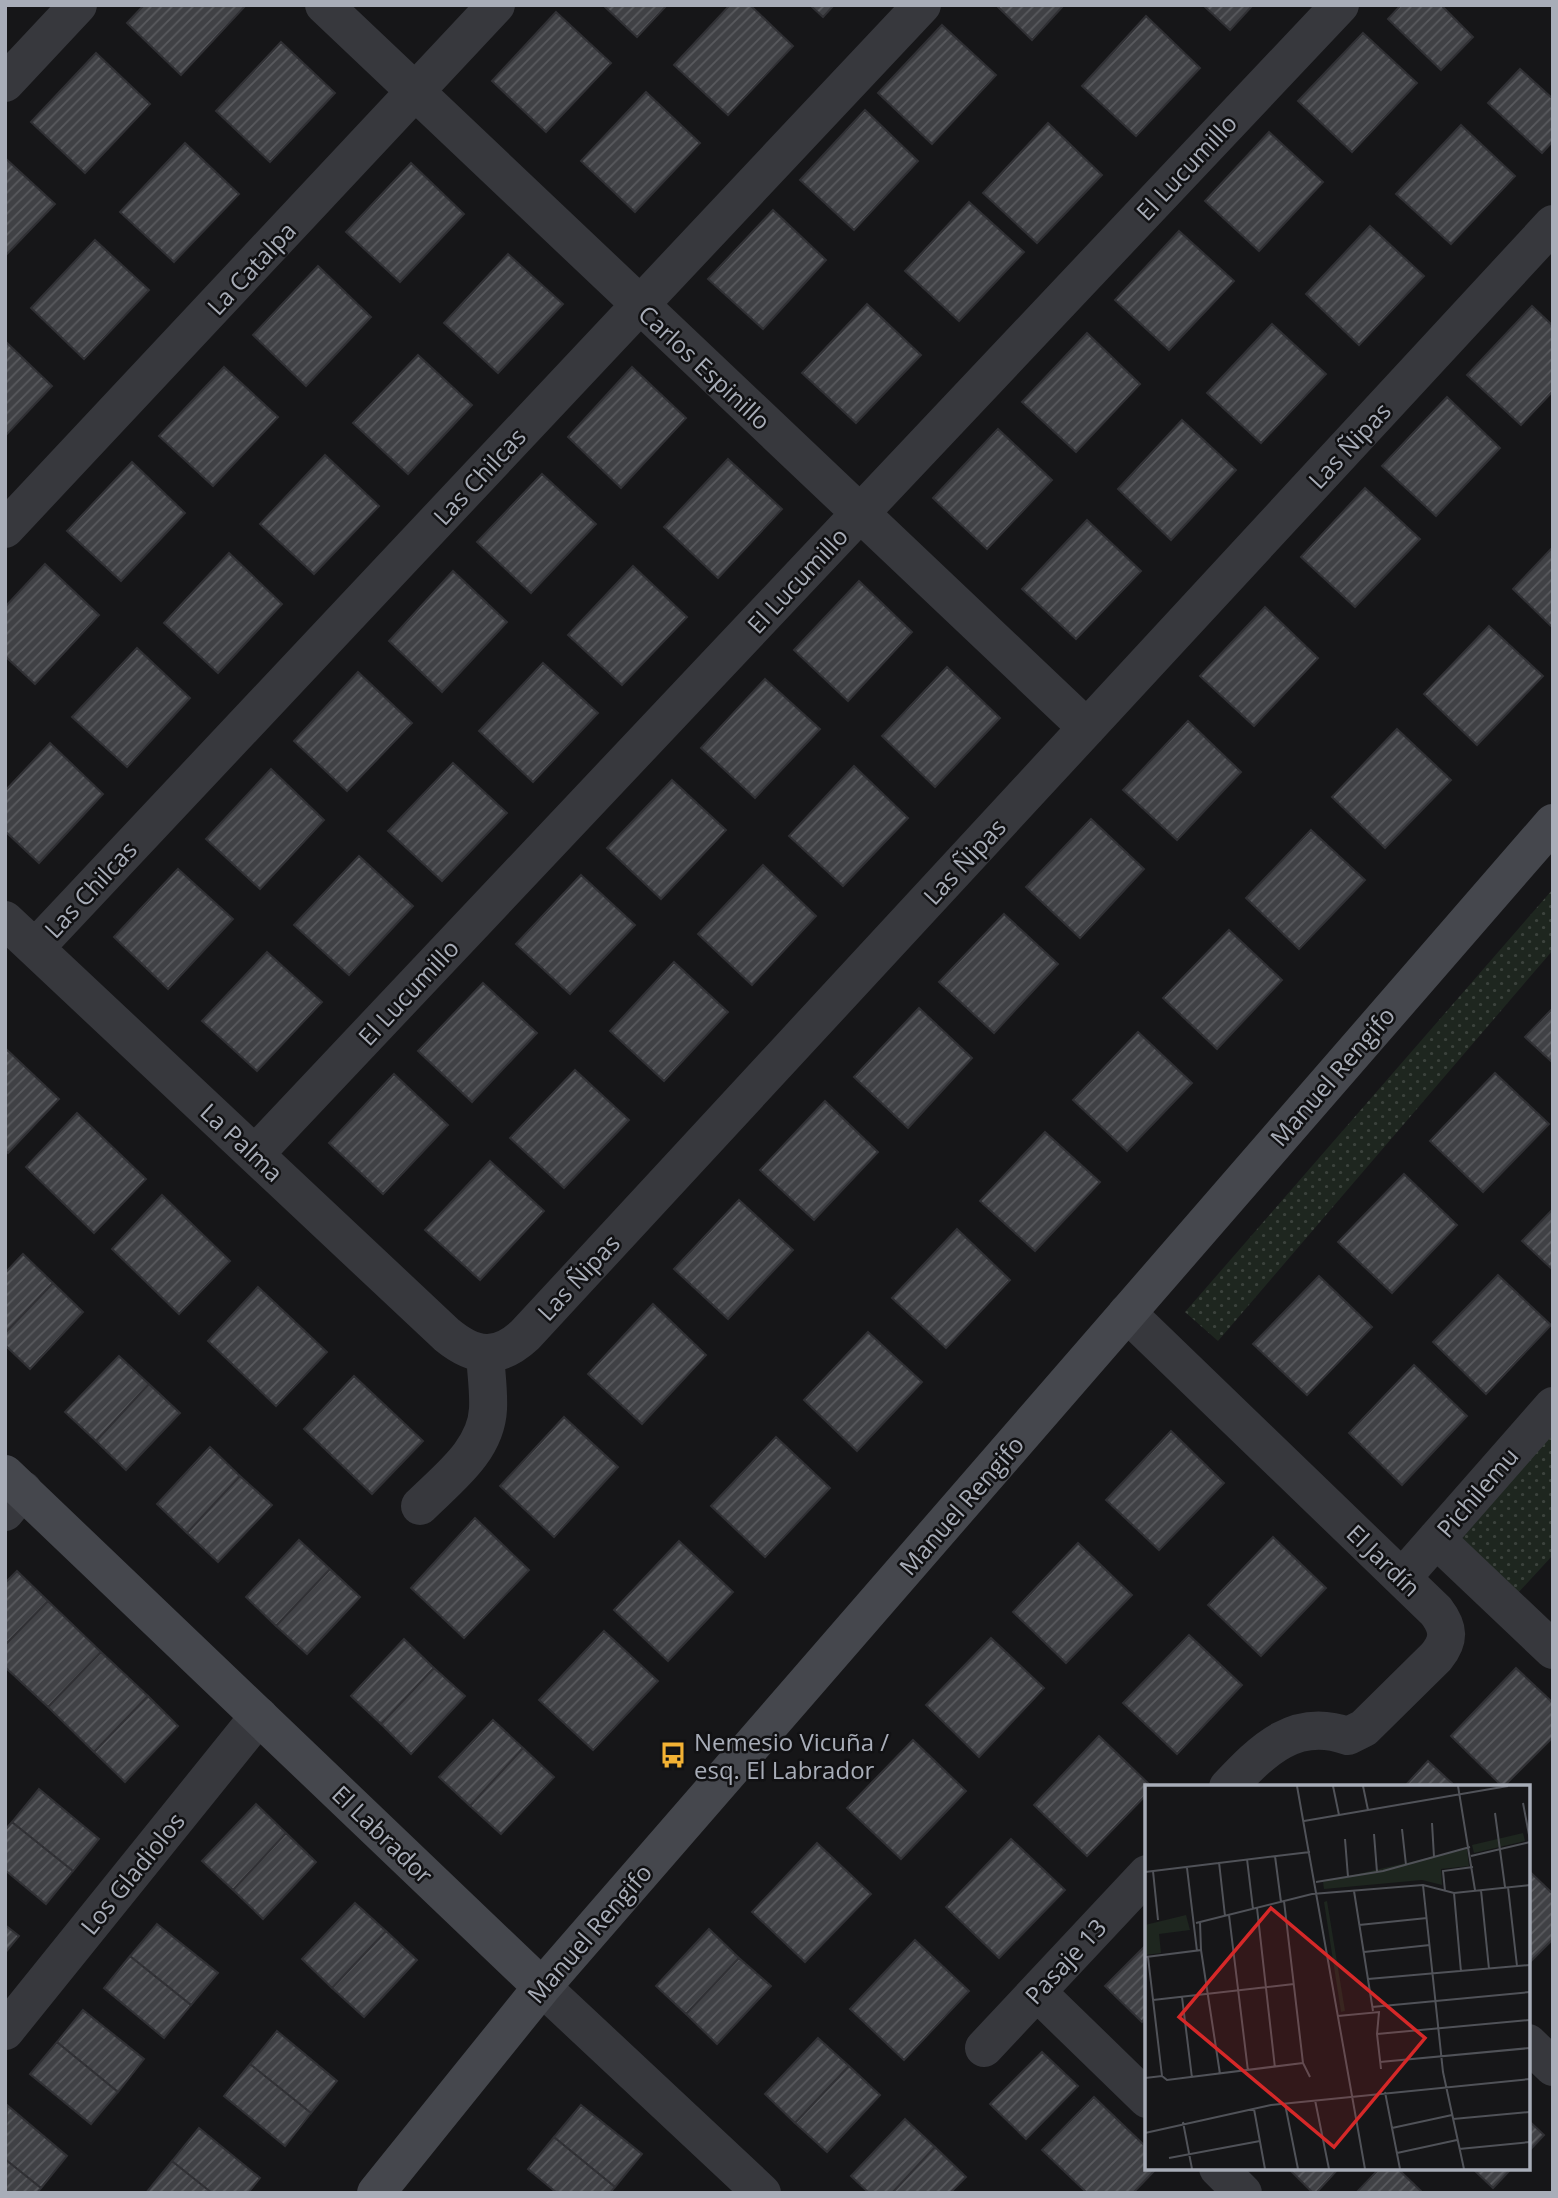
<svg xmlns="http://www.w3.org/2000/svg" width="1558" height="2198" viewBox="0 0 1558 2198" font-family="'Open Sans',sans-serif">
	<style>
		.green { fill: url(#green-dots) }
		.building { fill: url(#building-hatch); stroke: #303034; stroke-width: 2 }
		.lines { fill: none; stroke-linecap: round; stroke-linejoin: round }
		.street { stroke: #37383d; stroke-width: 38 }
		.secondary { stroke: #45474d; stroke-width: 38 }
		.labels { text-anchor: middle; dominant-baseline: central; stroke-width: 5; stroke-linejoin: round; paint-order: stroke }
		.street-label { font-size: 24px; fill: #a8adb8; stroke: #111113 }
		.poi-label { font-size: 24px; fill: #a8adb8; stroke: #111113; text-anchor: start }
		.inset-road { fill: none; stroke: #505258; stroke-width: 2 }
		.view { fill: #d62828; fill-opacity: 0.15; stroke: #d62828; stroke-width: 3.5 }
		.inset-edge { fill: none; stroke: #a8adb8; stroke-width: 3.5 }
	</style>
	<defs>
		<pattern id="green-dots" width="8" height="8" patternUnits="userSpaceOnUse" patternTransform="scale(1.75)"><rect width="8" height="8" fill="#1e261f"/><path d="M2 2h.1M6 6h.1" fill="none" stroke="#3c433d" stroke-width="1.8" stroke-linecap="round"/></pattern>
		<pattern id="building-hatch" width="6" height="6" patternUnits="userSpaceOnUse" patternTransform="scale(1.75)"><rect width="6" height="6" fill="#404145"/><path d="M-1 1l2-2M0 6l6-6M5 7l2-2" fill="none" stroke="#595a5e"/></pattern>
	</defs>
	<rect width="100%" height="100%" fill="#161618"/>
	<!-- green -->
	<path class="green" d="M 1553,889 L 1553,950 L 1218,1341 L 1185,1312 Z
		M 1553,1431 L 1553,1555 L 1517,1594 L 1457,1540 Z"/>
	<!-- building -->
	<path class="building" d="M 144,5 L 246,5 L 181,75 L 127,23 Z
		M 603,5 L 667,5 L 637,37 Z
		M 730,5 L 750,5 L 793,46 L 728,115 L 674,65 Z
		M 810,5 L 834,5 L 823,17 Z
		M 996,5 L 1064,5 L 1032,40 Z
		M 1203,5 L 1253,5 L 1230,30 Z
		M 1401,5 L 1441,5 L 1473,37 L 1441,70 L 1388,19 Z
		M 556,12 L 611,63 L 546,132 L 492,81 Z
		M 1146,16 L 1200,68 L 1136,136 L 1082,86 Z
		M 942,25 L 996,75 L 932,144 L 878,93 Z
		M 1363,33 L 1417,83 L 1352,152 L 1298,101 Z
		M 281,42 L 335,93 L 270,162 L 216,111 Z
		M 96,53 L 150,104 L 85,173 L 31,122 Z
		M 1520,69 L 1553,99 L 1553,141 L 1542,153 L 1488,103 Z
		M 646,92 L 700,143 L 635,212 L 581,161 Z
		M 865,110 L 918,161 L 854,230 L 800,180 Z
		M 1048,123 L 1102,175 L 1037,243 L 983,193 Z
		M 1461,125 L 1515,176 L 1451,244 L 1396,194 Z
		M 1269,132 L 1323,182 L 1259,251 L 1205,201 Z
		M 185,143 L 239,194 L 174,262 L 120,212 Z
		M 5,158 L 55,204 L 5,256 Z
		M 411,163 L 464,214 L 400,282 L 346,232 Z
		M 969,202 L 1024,252 L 959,321 L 905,271 Z
		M 773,210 L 826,260 L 763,329 L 708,279 Z
		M 1370,226 L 1424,276 L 1359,345 L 1306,294 Z
		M 1179,231 L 1234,281 L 1169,350 L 1115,300 Z
		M 95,240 L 149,290 L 84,359 L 31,308 Z
		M 508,254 L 563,304 L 498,373 L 444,323 Z
		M 318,266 L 371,317 L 306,386 L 253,335 Z
		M 867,304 L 921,355 L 856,423 L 802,373 Z
		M 1532,306 L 1553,326 L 1553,391 L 1521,425 L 1467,375 Z
		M 1272,324 L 1326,374 L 1261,443 L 1207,393 Z
		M 1087,333 L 1140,384 L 1076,452 L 1022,402 Z
		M 5,341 L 52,386 L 5,436 Z
		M 418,355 L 472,405 L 408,474 L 353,423 Z
		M 224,367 L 278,417 L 213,486 L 159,436 Z
		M 632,367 L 686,418 L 621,488 L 568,437 Z
		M 1447,397 L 1500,448 L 1436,516 L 1382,466 Z
		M 1182,420 L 1236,470 L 1171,540 L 1118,489 Z
		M 998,429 L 1052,480 L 987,549 L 933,498 Z
		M 325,455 L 379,506 L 314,574 L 260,524 Z
		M 728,459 L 782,509 L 718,578 L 664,527 Z
		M 132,462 L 185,513 L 121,581 L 67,531 Z
		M 542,474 L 596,524 L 531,593 L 477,542 Z
		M 1365,488 L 1420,539 L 1355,607 L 1301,557 Z
		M 1087,520 L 1141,571 L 1076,639 L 1022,589 Z
		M 1553,547 L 1553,628 L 1513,589 Z
		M 229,553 L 282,604 L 218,673 L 164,623 Z
		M 45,564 L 99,615 L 35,684 L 5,656 L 5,607 Z
		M 633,566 L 687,617 L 622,685 L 568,635 Z
		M 453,571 L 507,622 L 442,692 L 389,641 Z
		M 859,581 L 912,632 L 848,701 L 794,650 Z
		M 1265,607 L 1318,658 L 1254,726 L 1200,676 Z
		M 1489,626 L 1543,676 L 1477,745 L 1424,694 Z
		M 137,648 L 190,698 L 127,767 L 72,717 Z
		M 543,663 L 598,713 L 533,782 L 479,731 Z
		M 947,667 L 1000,718 L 935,787 L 882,736 Z
		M 358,672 L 412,723 L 347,791 L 294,741 Z
		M 765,679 L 820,729 L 755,798 L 701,748 Z
		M 1188,721 L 1241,772 L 1177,840 L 1123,790 Z
		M 1397,729 L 1451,780 L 1385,848 L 1332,797 Z
		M 50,743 L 103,794 L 39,863 L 5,831 L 5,791 Z
		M 453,763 L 507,813 L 442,881 L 388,831 Z
		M 854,766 L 908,818 L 843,886 L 789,836 Z
		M 271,769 L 324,820 L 260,889 L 206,839 Z
		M 672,780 L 726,830 L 661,899 L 607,848 Z
		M 1091,819 L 1144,869 L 1080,938 L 1026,887 Z
		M 1311,830 L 1365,880 L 1299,949 L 1246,898 Z
		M 359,856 L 413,906 L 349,975 L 294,925 Z
		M 763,865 L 816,916 L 752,985 L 698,934 Z
		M 178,869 L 233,919 L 168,989 L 114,937 Z
		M 581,875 L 635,925 L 570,994 L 516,944 Z
		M 1004,914 L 1058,964 L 994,1033 L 939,982 Z
		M 1229,930 L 1282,980 L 1217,1049 L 1163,998 Z
		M 267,952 L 322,1002 L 257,1071 L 202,1021 Z
		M 674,962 L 728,1012 L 664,1081 L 610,1031 Z
		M 483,983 L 537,1033 L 472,1102 L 418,1051 Z
		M 919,1008 L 972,1058 L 908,1128 L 854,1077 Z
		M 1553,1008 L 1553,1063 L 1525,1037 Z
		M 1138,1032 L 1192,1083 L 1127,1151 L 1073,1100 Z
		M 5,1048 L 59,1099 L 8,1153 L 5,1150 Z
		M 575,1070 L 629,1120 L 564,1188 L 510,1138 Z
		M 1495,1073 L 1549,1124 L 1483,1192 L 1430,1141 Z
		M 394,1074 L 448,1125 L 383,1194 L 329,1143 Z
		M 825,1101 L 878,1152 L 814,1220 L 760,1170 Z
		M 77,1113 L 146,1179 L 94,1233 L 26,1167 Z
		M 1045,1132 L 1100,1182 L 1035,1251 L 980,1201 Z
		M 490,1161 L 544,1211 L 480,1280 L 425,1230 Z
		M 1404,1174 L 1457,1225 L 1392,1293 L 1338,1242 Z
		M 162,1195 L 230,1261 L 179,1314 L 112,1249 Z
		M 739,1200 L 793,1250 L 728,1319 L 674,1269 Z
		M 1553,1209 L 1553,1270 L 1522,1241 Z
		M 957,1229 L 1010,1280 L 946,1348 L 892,1298 Z
		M 23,1254 L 53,1283 L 5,1333 L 5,1273 Z
		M 1498,1275 L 1551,1325 L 1486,1394 L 1433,1342 Z
		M 1319,1276 L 1372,1327 L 1307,1395 L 1253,1344 Z
		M 53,1283 L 83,1312 L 30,1369 L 5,1345 L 5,1333 Z
		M 258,1287 L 327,1352 L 276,1406 L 208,1341 Z
		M 653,1304 L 706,1355 L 642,1424 L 588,1374 Z
		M 868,1332 L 922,1382 L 857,1451 L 804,1400 Z
		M 119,1356 L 149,1384 L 96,1441 L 65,1412 Z
		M 1414,1365 L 1467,1416 L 1402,1485 L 1349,1433 Z
		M 354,1376 L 423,1441 L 372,1494 L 304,1429 Z
		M 149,1384 L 180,1413 L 126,1470 L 96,1441 Z
		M 564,1417 L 618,1467 L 554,1537 L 500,1486 Z
		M 1171,1431 L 1224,1483 L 1159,1550 L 1106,1500 Z
		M 776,1437 L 830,1488 L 765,1557 L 711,1506 Z
		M 210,1447 L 240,1476 L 187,1533 L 157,1504 Z
		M 240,1476 L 272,1505 L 218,1562 L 187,1533 Z
		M 475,1518 L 529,1570 L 464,1638 L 411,1588 Z
		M 1273,1537 L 1326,1588 L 1261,1656 L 1208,1605 Z
		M 299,1540 L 330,1569 L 276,1626 L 246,1597 Z
		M 679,1541 L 733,1592 L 668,1661 L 614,1610 Z
		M 1078,1543 L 1132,1595 L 1066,1663 L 1013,1612 Z
		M 330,1569 L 360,1597 L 307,1654 L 276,1626 Z
		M 17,1571 L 48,1601 L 5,1645 L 5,1583 Z
		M 48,1601 L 101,1652 L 48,1707 L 5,1667 L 5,1645 Z
		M 604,1631 L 658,1681 L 593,1750 L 539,1700 Z
		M 1189,1635 L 1242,1685 L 1177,1754 L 1123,1703 Z
		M 991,1638 L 1044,1688 L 979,1757 L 926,1705 Z
		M 404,1639 L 434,1668 L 381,1724 L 351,1696 Z
		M 101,1652 L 148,1696 L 94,1752 L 48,1707 Z
		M 434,1668 L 465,1696 L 411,1754 L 381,1724 Z
		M 1516,1668 L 1553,1703 L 1553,1737 L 1503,1787 L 1451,1736 Z
		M 148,1696 L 178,1726 L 125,1782 L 94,1752 Z
		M 493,1720 L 523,1748 L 470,1806 L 439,1777 Z
		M 1099,1736 L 1152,1787 L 1147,1787 L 1147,1794 L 1087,1856 L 1034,1805 Z
		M 913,1740 L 966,1791 L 901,1859 L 847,1808 Z
		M 523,1748 L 554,1777 L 501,1834 L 470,1806 Z
		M 1428,1761 L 1456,1787 L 1404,1787 Z
		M 39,1789 L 99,1839 L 73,1871 L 12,1822 Z
		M 256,1804 L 286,1833 L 233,1890 L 202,1861 Z
		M 12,1822 L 73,1871 L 46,1904 L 5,1870 L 5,1830 Z
		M 286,1833 L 316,1862 L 263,1919 L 233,1890 Z
		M 1011,1839 L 1065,1890 L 999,1958 L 946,1907 Z
		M 817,1843 L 871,1894 L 805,1962 L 752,1912 Z
		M 1528,1870 L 1553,1894 L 1553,1939 L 1528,1964 Z
		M 355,1903 L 386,1931 L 332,1988 L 302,1959 Z
		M 157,1924 L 218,1973 L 191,2005 L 130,1956 Z
		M 5,1925 L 19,1936 L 5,1953 Z
		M 709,1929 L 739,1958 L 686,2014 L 656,1986 Z
		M 386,1931 L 417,1960 L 364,2017 L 332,1988 Z
		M 915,1940 L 969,1991 L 904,2060 L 850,2009 Z
		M 1147,1944 L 1147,2016 L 1142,2022 L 1105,1986 Z
		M 130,1956 L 191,2005 L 164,2038 L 104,1988 Z
		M 739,1958 L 771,1986 L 717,2044 L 686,2014 Z
		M 83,2010 L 144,2059 L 118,2092 L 57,2042 Z
		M 277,2031 L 337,2081 L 311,2113 L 250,2064 Z
		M 818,2038 L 849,2066 L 795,2123 L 765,2094 Z
		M 57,2042 L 118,2092 L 91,2124 L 30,2074 Z
		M 1042,2052 L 1078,2086 L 1026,2139 L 990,2104 Z
		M 250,2064 L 311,2113 L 285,2146 L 224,2096 Z
		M 849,2066 L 880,2095 L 827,2152 L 795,2123 Z
		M 1094,2097 L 1147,2148 L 1147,2168 L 1157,2168 L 1133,2193 L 1087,2193 L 1042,2150 Z
		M 7,2105 L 67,2156 L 41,2188 L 5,2159 Z
		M 581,2105 L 642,2154 L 615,2187 L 554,2137 Z
		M 905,2119 L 935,2147 L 892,2193 L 869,2193 L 851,2176 Z
		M 1528,2120 L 1544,2135 L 1528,2152 Z
		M 199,2128 L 260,2178 L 248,2193 L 212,2193 L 172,2161 Z
		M 554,2137 L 615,2187 L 610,2193 L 557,2193 L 528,2169 Z
		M 935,2147 L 966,2177 L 950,2193 L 892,2193 Z
		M 5,2159 L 41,2188 L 37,2193 L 5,2193 Z
		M 172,2161 L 212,2193 L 146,2193 Z
		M 1288,2168 L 1339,2168 L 1316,2193 L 1313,2193 Z
		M 1380,2168 L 1397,2168 L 1423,2193 L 1356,2193 Z
		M 1472,2168 L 1512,2168 L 1493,2188 Z"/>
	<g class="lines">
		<!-- street -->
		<path class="street" d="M 324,5 L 1087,728
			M 5,83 L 78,5
			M 5,529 L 496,5
			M 5,920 L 447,1335 C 475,1358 498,1360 525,1335 L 1553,224
			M 35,948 L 922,5
			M 255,1154 L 1340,5
			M 1127,1313 L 1436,1611 C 1449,1628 1450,1640 1436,1657 L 1364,1728 L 1348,1736 C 1295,1717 1263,1750 1228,1787
			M 420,1506 C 447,1479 486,1451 488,1409 C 489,1391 486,1372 485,1354
			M 5,1512 L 23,1490
			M 1436,1539 L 1553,1650
			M 1402,1578 L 1553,1406
			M 542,1987 L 762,2193
			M 1037,1992 L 1147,2099
			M 5,2031 L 259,1716
			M 1528,2043 L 1553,2067
			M 984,2048 L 1147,1874
			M 1218,2168 L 1243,2193"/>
		<!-- secondary -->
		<path class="secondary" d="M 5,1474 L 542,1987
			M 376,2193 L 542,1987 L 1553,823"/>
	</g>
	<!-- icons -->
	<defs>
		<g id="bus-bare" transform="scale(2.1)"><path d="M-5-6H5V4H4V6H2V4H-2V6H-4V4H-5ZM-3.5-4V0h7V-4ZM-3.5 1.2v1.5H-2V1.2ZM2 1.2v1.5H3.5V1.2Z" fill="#f2b134" stroke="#111113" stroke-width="2.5" paint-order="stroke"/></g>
	</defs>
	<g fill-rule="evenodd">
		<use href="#bus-bare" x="673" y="1755"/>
	</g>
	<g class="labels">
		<!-- street labels -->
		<g class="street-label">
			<text transform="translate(1186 167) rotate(-47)">El Lucumillo</text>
			<text transform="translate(251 268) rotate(-47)">La Catalpa</text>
			<text transform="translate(705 367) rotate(43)">Carlos Espinillo</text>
			<text transform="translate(1349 445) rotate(-47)">Las Ñipas</text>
			<text transform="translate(479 476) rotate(-47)">Las Chilcas</text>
			<text transform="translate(797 580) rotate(-47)">El Lucumillo</text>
			<text transform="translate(964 861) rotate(-47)">Las Ñipas</text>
			<text transform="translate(90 889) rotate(-47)">Las Chilcas</text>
			<text transform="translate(408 992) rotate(-47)">El Lucumillo</text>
			<text transform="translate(1332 1076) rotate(-49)">Manuel Rengifo</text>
			<text transform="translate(242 1142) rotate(43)">La Palma</text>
			<text transform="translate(578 1277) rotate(-47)">Las Ñipas</text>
			<text transform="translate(1477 1492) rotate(-49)">Pichilemu</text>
			<text transform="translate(961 1505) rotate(-49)">Manuel Rengifo</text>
			<text transform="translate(1384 1560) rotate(44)">El Jardín</text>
			<text transform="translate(383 1834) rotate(44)">El Labrador</text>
			<text transform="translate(132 1873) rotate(-51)">Los Gladiolos</text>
			<text transform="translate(589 1933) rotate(-49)">Manuel Rengifo</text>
			<text transform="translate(1065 1961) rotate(-47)">Pasaje 13</text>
		</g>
		<!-- poi labels -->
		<g class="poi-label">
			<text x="694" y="1741">Nemesio Vicuña /<tspan x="694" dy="28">esq. El Labrador</tspan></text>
		</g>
	</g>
	<!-- overview -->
	<g transform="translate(1145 1785)">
		<rect width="385" height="385" fill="#161618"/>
		<path d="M 378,48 L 380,56 L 329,68 L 327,60 ZM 322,64 L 324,81 L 296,84 L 297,100 L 277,95 L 179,104 L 178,97 ZM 182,116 L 200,226 L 196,227 L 179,117 ZM 41,130 L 45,145 L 14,149 L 16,168 L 0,170 L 0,140 Z" fill="#1e261f"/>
		<path class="inset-road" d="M 152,1 L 220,384M 188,1 L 194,30M 218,1 L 223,25M 313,1 L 330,105M 378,18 L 385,55M 350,28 L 360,102M 159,36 L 363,1M 287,38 L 289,72M 257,44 L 261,80M 229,49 L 232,87M 200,54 L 203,92M 130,71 L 136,117M 326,71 L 385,57M 102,74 L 108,124M 74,77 L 80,131M 42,83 L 52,166M 8,86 L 13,135M 0,87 L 165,67M 171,97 L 238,86 L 325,62M 278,100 L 298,287 L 319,384M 363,102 L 372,181M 336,105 L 344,184M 209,106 L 228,226M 300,106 L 298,86 L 328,82M 309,108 L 316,187M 139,116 L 158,278 L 165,292M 112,123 L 130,283M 84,130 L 103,286M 51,138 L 167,109 L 278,100 L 309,108 L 385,100M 214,140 L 282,133M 56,165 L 75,289M 219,167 L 285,160M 1,172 L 56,165 L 55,137M 3,172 L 17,291M 223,194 L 385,180M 37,212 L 47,293M 8,215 L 149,199M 227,222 L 385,207M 193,231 L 234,227 L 232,249M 232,249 L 385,235M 232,249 L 236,284M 235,277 L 385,263M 0,293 L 17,291 L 22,295 L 158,278M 240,307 L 255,384M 170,315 L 184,384M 140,319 L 153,384M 109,324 L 120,384M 308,334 L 385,327M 38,337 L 47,384M 247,343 L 307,330M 0,348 L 126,320 L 385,294M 314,364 L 385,357M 252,368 L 312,355M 24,373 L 115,356"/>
		<path class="view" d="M 126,123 L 280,253 L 189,362 L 34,232 Z"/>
		<rect width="385" height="385" class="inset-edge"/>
	</g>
	<!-- border -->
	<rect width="1558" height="2198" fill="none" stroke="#a8adb8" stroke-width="14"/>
</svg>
